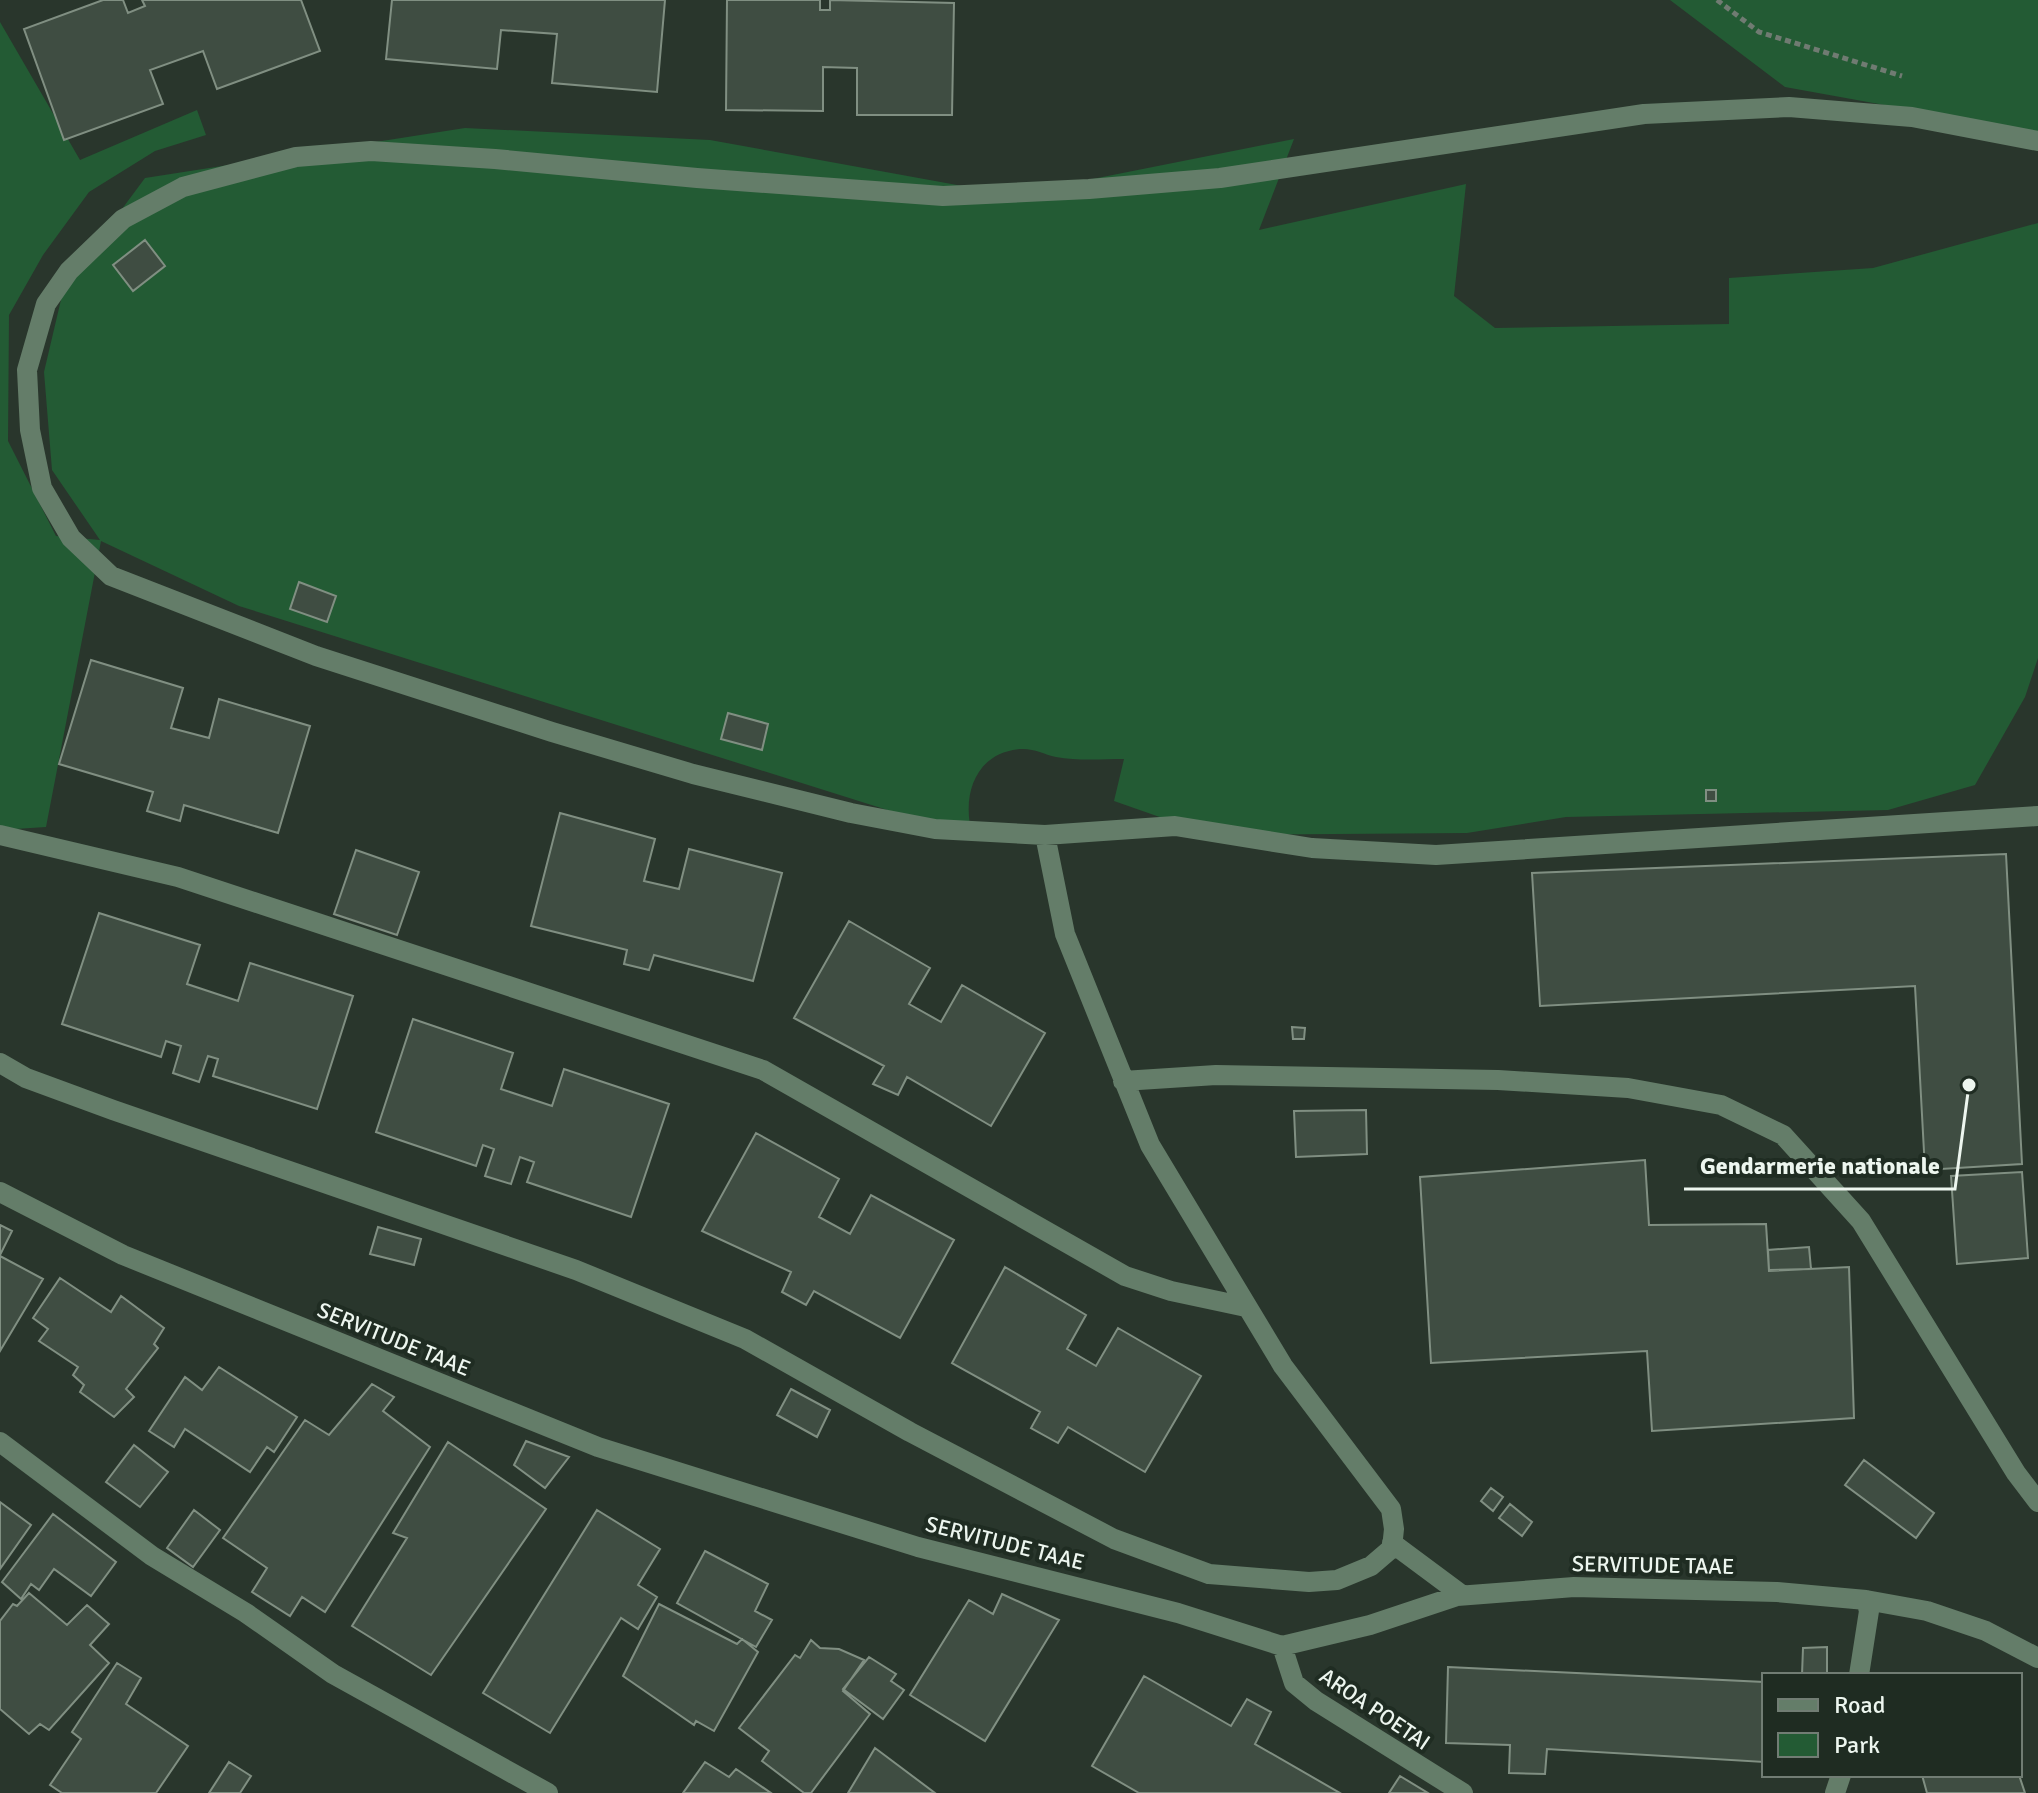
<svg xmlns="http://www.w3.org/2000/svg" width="2038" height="1793" viewBox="0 0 2038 1793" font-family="Signika,sans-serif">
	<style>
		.green { fill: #235b34 }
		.building { fill: #3f4d42; stroke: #808f82; stroke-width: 2 }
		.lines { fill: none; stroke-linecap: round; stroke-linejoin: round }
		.path { stroke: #707b72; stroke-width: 5; stroke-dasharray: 6 4; stroke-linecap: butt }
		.minor { stroke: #647d69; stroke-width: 20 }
		.labels { text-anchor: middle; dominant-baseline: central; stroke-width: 8; stroke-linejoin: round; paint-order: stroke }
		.street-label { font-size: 22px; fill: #edf6ef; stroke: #1f2c22 }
		.leader { fill: none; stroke: #edf6ef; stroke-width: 3 }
		.callout-dot { fill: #edf6ef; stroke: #1f2c22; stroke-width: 3 }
		.callout-label { font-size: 24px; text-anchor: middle; font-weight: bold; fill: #edf6ef; stroke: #1f2c22; stroke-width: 8; stroke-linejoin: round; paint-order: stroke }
	</style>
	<rect width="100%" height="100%" fill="#29362c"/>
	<!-- green -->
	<path class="green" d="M 1670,0 L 2038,0 L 2038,151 L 1912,110 L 1785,87 Z
		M 0,22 L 80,160 L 197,110 L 206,135 L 155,151 L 89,192 L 43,255 L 9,315 L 8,441 L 56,536 L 100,540 L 52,470 L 44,372 L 64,287 L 145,178 L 465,128 L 710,140 L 1012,195 L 1294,139 L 1259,230 L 1466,184 L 1454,296 L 1495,328 L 1729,324 L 1729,278 L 1873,268 L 2038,223 L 2038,658 L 2025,697 L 1975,785 L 1888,810 L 1566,817 L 1467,833 L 1211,835 L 1114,801 L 1124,759 C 1103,759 1077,761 1056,757 C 1043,754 1034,748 1020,749 C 973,753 961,799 973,837 L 239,606 L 101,541 L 46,827 L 0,830 Z"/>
	<!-- building -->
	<path class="building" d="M 103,0 L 123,0 L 128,13 L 145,6 L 142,0 L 301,0 L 320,51 L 217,89 L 203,51 L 150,70 L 163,104 L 64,140 L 24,29 Z
		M 392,0 L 665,0 L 657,92 L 552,83 L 557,34 L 501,30 L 497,69 L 386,59 Z
		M 727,0 L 820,0 L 820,10 L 830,10 L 830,0 L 954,3 L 952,115 L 857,115 L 857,68 L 823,67 L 823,111 L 726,110 Z
		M 145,240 L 165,266 L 133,291 L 113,265 Z
		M 299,582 L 336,596 L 327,622 L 290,609 Z
		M 91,660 L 183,688 L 171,728 L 209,738 L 219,699 L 310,726 L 278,833 L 184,805 L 180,821 L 147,811 L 153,792 L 59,764 Z
		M 728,713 L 768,724 L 762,750 L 721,739 Z
		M 1706,790 L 1716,790 L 1716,801 L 1706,801 Z
		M 560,813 L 655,839 L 644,881 L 679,889 L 689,849 L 782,873 L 753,981 L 654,955 L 649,970 L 624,964 L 627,950 L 531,926 Z
		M 356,850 L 419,872 L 397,935 L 334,914 Z
		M 2006,854 L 2022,1164 L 1925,1170 L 1915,986 L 1540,1006 L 1532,873 Z
		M 99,913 L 200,945 L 187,984 L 238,1001 L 250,963 L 353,996 L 317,1109 L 213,1076 L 218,1059 L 208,1056 L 199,1082 L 173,1073 L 181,1046 L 166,1041 L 161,1057 L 62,1024 Z
		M 849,921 L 930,968 L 909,1004 L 941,1022 L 962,985 L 1045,1033 L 991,1126 L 907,1077 L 898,1095 L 873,1084 L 884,1066 L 794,1018 Z
		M 413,1019 L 513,1053 L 501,1089 L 552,1106 L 564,1069 L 669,1104 L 631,1217 L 527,1182 L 534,1162 L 520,1157 L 511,1184 L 485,1176 L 494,1149 L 483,1145 L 476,1166 L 376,1132 Z
		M 1292,1027 L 1305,1028 L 1304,1039 L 1293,1039 Z
		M 1366,1110 L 1367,1154 L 1296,1157 L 1294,1111 Z
		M 756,1133 L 839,1179 L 819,1217 L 850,1234 L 871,1195 L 954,1240 L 900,1338 L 814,1291 L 806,1305 L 782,1292 L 791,1272 L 702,1231 Z
		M 1645,1160 L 1649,1225 L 1766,1224 L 1769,1271 L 1849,1267 L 1854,1418 L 1652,1431 L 1647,1351 L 1431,1363 L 1420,1177 Z
		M 2022,1172 L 2028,1258 L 1957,1264 L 1951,1176 Z
		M 0,1225 L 12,1231 L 0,1255 Z
		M 378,1227 L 421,1239 L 414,1265 L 370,1254 Z
		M 1809,1247 L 1811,1269 L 1769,1270 L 1768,1250 Z
		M 0,1256 L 43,1279 L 0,1351 Z
		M 1005,1267 L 1086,1315 L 1067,1349 L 1096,1366 L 1118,1328 L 1201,1376 L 1145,1472 L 1068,1427 L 1058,1443 L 1031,1428 L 1040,1412 L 952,1363 Z
		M 60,1278 L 111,1312 L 121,1296 L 164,1328 L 154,1344 L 158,1348 L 126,1389 L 134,1397 L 114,1417 L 80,1392 L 84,1385 L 73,1375 L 78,1367 L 39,1341 L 48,1329 L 33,1318 Z
		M 219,1367 L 297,1417 L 274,1452 L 267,1447 L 250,1472 L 185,1429 L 174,1447 L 149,1431 L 185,1377 L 202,1390 Z
		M 372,1384 L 394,1397 L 383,1411 L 430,1447 L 325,1612 L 302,1597 L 290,1616 L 252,1592 L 267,1568 L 223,1538 L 305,1420 L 329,1435 Z
		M 791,1389 L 830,1410 L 817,1437 L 777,1415 Z
		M 526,1441 L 569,1457 L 545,1488 L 514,1465 Z
		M 448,1442 L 546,1509 L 431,1675 L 352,1626 L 407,1538 L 393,1533 Z
		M 134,1445 L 168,1472 L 140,1507 L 106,1482 Z
		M 1864,1460 L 1934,1513 L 1916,1538 L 1845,1485 Z
		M 1491,1488 L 1503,1497 L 1493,1511 L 1481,1501 Z
		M 0,1502 L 31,1525 L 0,1569 Z
		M 1510,1504 L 1532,1522 L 1522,1536 L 1499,1518 Z
		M 194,1510 L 220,1530 L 193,1567 L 167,1548 Z
		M 597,1510 L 660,1549 L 638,1585 L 657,1597 L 638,1629 L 621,1618 L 550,1733 L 483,1693 Z
		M 53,1514 L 116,1562 L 91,1596 L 54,1569 L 39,1590 L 31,1584 L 21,1599 L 2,1582 Z
		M 705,1551 L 768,1584 L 755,1611 L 772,1620 L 756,1647 L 677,1603 Z
		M 29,1593 L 67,1625 L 87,1605 L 109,1624 L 90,1645 L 109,1663 L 49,1730 L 40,1724 L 29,1734 L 0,1709 L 0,1621 L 13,1604 L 17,1606 Z
		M 1002,1594 L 1059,1620 L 985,1741 L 910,1695 L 969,1600 L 993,1614 Z
		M 659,1604 L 737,1644 L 742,1639 L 758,1652 L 714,1731 L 696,1721 L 694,1725 L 623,1676 Z
		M 811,1640 L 820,1648 L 839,1649 L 864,1660 L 843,1691 L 870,1714 L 811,1793 L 804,1793 L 762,1761 L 769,1751 L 739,1728 L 795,1655 L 800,1658 Z
		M 1827,1647 L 1827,1674 L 1802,1675 L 1803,1648 Z
		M 869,1657 L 896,1674 L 891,1681 L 904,1690 L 883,1719 L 843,1689 Z
		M 117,1663 L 141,1678 L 126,1704 L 188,1746 L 156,1793 L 62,1793 L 50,1785 L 81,1739 L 72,1732 Z
		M 1448,1667 L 1764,1682 L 1764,1762 L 1547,1749 L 1545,1774 L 1509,1773 L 1510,1745 L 1446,1743 Z
		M 1144,1676 L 1231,1726 L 1247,1699 L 1271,1712 L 1255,1744 L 1340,1793 L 1139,1793 L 1092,1766 Z
		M 875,1748 L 935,1793 L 848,1793 Z
		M 229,1762 L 251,1776 L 240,1793 L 209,1793 Z
		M 705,1762 L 729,1777 L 736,1769 L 771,1793 L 683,1793 Z
		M 1922,1775 L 2019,1775 L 2025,1793 L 1927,1793 Z
		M 1400,1776 L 1428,1793 L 1389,1793 Z"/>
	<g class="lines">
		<!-- path -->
		<path class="path" d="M 1717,0 L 1759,32 L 1902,76"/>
		<!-- minor -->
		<path class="minor" d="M 2038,141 L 1912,117 L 1789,107 L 1644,114 L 1220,178 L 1089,189 L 943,196 L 697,178 L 495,159 L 371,151 L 296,157 L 183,187 L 123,219 L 69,271 L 46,304 L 27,370 L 30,430 L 42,488 L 71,538 L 111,576 L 316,656 L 552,732 L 693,774 L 851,813 L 935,829 L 1045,835 L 1175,826 L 1312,848 L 1436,855 L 2038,816
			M 0,835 L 178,877 L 763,1070 L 1125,1276 L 1171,1291 L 1246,1307
			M 0,1063 L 26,1078 L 113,1110 L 576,1270 L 745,1339 L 910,1432 L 1114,1539 L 1209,1574 L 1309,1582 L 1337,1580 L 1371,1566 L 1392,1548 L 1394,1529 L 1391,1509 L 1283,1366 L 1150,1145 L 1065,934 L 1045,835
			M 1123,1081 L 1216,1075 L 1498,1080 L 1628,1088 L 1721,1105 L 1783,1135 L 1861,1221 L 2016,1473 L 2038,1502
			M 0,1192 L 123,1255 L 598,1447 L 918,1547 L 1178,1613 L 1282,1646 L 1370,1625 L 1457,1596 L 1574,1587 L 1777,1592 L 1866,1600 L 1927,1611 L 1986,1631 L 2038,1658
			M 0,1442 L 152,1556 L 246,1613 L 333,1674 L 548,1793
			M 1392,1543 L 1462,1595
			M 1282,1646 L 1294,1683 L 1316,1701 L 1463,1793
			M 1859,1675 L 1869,1611 L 1866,1600
			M 1835,1793 L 1841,1775"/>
	</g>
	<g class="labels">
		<!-- street labels -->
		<g class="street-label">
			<text transform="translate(394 1339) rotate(22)">SERVITUDE TAAE</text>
			<text transform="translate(1005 1543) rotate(14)">SERVITUDE TAAE</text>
			<text transform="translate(1653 1565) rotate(1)">SERVITUDE TAAE</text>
			<text transform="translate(1375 1709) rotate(34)">AROA POETAI</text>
		</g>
	</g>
	<!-- callouts -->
	<path class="leader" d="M1969 1085L1955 1189H1684"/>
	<circle class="callout-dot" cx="1969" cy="1085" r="8"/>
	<g class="callout-label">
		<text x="1820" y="1174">Gendarmerie nationale</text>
	</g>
	<!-- legend -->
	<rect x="1762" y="1673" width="260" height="104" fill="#1f2c22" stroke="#717d74" stroke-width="2"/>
	<rect x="1778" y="1699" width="40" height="12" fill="#647d69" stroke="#717d74" stroke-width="2"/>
	<text x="1834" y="1713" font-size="24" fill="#edf6ef">Road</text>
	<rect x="1778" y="1733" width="40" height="24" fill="#235b34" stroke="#717d74" stroke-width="2"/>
	<text x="1834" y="1753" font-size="24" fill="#edf6ef">Park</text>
</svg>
